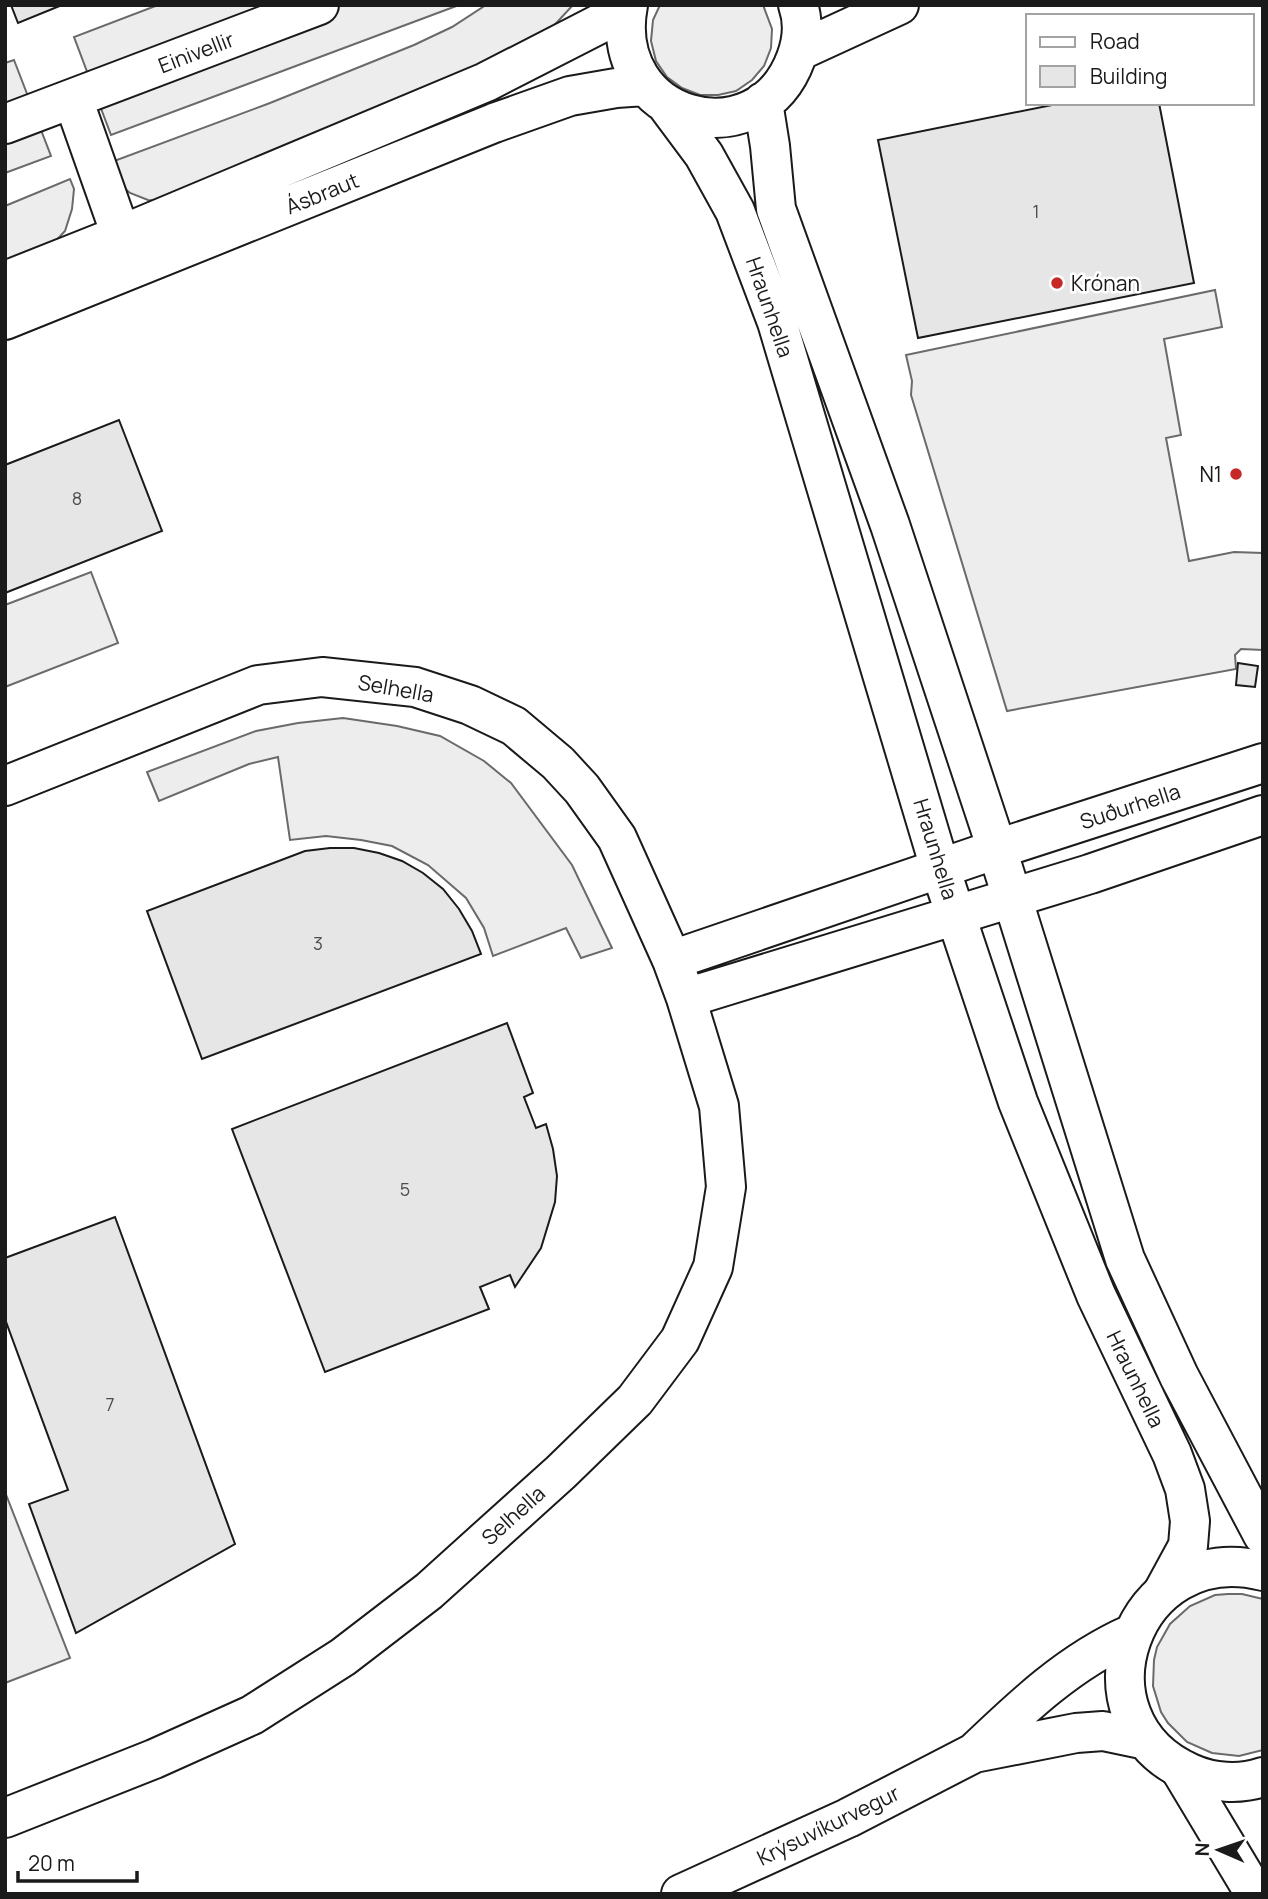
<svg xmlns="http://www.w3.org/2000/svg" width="1268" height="1899" viewBox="0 0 1268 1899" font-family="Manrope,sans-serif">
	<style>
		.built { fill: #ededed; stroke: #6a6a6a; stroke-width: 2 }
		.building { fill: #e6e6e6; stroke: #1a1a1a; stroke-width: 2 }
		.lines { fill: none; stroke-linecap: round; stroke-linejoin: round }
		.minor-casing { stroke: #1a1a1a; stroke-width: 42 }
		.major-casing { stroke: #1a1a1a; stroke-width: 42 }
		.minor { stroke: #fff; stroke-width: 38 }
		.major { stroke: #fff; stroke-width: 38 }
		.poi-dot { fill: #c62828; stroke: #fff; stroke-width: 2.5 }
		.labels { text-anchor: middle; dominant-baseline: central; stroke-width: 5; stroke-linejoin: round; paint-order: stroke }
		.number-label { font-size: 18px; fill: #4d4d4d }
		.street-label { font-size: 21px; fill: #1a1a1a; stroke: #fff }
		.poi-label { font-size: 21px; fill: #1a1a1a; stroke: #fff; text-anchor: start }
	</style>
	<rect width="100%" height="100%" fill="#fff"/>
	<!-- built -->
	<path class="built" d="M 158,5 L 459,5 L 111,135 L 74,37 Z
		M 486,5 L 573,5 L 548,32 L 505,62 L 162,201 L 148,200 L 130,193 L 115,180 L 106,164 L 270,103 L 414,45 L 452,27 Z
		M 660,5 L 763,5 L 772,29 L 771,48 L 764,66 L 752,80 L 736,91 L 718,95 L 700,95 L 682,88 L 667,77 L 656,61 L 651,41 L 653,20 Z
		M 14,60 L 51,156 L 5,173 L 5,63 Z
		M 70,179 L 74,189 L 72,209 L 65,231 L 52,245 L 5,265 L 5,206 Z
		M 1215,290 L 1222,327 L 1164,339 L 1181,435 L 1166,438 L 1189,561 L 1234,552 L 1263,553 L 1263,650 L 1241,649 L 1235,655 L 1236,669 L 1007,711 L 911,395 L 912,381 L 906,355 Z
		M 91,572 L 118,643 L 5,687 L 5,605 Z
		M 343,718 L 397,726 L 440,736 L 484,761 L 511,783 L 572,865 L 612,948 L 581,958 L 566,928 L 493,956 L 484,928 L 466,898 L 428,865 L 392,846 L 361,840 L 326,836 L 290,840 L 278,757 L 249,764 L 159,801 L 147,772 L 256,731 L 298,723 Z
		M 5,1492 L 70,1658 L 5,1683 Z
		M 1228,1594 L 1242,1594 L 1263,1599 L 1263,1750 L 1239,1756 L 1212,1753 L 1187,1742 L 1168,1723 L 1161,1712 L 1153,1686 L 1154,1660 L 1157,1647 L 1170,1624 L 1190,1606 L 1215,1595 Z"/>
	<!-- building -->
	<path class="building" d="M 11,5 L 62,5 L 18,23 Z
		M 1062,103 L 1159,103 L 1194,283 L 918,338 L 878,140 Z
		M 119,420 L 162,531 L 5,593 L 5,465 Z
		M 1238,663 L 1258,666 L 1255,687 L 1236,685 Z
		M 330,848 L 354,848 L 379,853 L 402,861 L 423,873 L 443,889 L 459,909 L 472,931 L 481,954 L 202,1059 L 147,911 L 305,851 Z
		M 507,1023 L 533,1093 L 524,1097 L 536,1128 L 546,1124 L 553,1149 L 557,1176 L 555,1202 L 541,1248 L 515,1287 L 510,1275 L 480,1287 L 489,1309 L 325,1372 L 232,1129 Z
		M 115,1217 L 235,1544 L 76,1633 L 29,1504 L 68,1490 L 5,1319 L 5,1258 Z"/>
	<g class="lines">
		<!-- minor casing -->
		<g class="minor-casing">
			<path id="minor" d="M 628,5 C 606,121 758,162 796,58 C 802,42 804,22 798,5
				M 799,51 L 899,5
				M 73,99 L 121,235
				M 763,102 L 770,146 L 776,209 L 890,525 L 997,849 L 1125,1259 L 1179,1376 L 1263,1535
				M 666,104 L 704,155 L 735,211 L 777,322 L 940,868 L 1018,1102 L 1096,1295 L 1172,1454 L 1185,1489 L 1190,1521 L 1188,1546 L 1163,1592
				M 5,124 L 319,5
				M 5,281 L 121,235 L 486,82 L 607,20 L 627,5
				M 5,320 L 494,123 L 570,96 L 616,88 L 645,86
				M 5,786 L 258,685 L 322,677 L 415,687 L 470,705 L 514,726 L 558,763 L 582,789 L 617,838 L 672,960 L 686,998 L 719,1106 L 726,1187 L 713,1267 L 680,1340 L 635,1400 L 561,1472 L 429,1591 L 343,1657 L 252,1715 L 154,1759 L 5,1818
				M 672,960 L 997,849 L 1263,763
				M 686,998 L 1090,874 L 1263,815
				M 1180,1769 L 1255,1894"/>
		</g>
		<!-- major casing -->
		<g class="major-casing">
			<path id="major" d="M 1263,1571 C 1132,1538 1068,1719 1190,1773 C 1212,1783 1239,1785 1263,1777
				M 974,1753 C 1022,1707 1070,1661 1132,1634
				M 681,1894 L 848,1818 L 974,1753 L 1076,1733 L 1103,1731 L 1146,1740"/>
		</g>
		<!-- minor -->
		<use href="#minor" class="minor"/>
		<!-- major -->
		<use href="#major" class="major"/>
	</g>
	<!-- markers -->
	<g class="poi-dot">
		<circle cx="1057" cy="283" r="7"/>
		<circle cx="1236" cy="474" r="7"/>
	</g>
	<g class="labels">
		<!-- number labels -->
		<g class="number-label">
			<text x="1036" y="211">1</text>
			<text x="77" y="498">8</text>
			<text x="318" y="943">3</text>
			<text x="405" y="1189">5</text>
			<text x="110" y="1404">7</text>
		</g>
		<!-- street labels -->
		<g class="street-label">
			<text transform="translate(196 52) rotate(-21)">Einivellir</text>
			<text transform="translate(322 193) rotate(-22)">Ásbraut</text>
			<text transform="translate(770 307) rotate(71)">Hraunhella</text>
			<text transform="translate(396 688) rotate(10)">Selhella</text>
			<text transform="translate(1130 806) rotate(-18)">Suðurhella</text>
			<text transform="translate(936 849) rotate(73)">Hraunhella</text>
			<text transform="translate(1136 1379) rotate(64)">Hraunhella</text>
			<text transform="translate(513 1515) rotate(-42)">Selhella</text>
			<text transform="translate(828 1825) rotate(-26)">Krýsuvíkurvegur</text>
		</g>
		<!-- poi labels -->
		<g class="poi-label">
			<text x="1071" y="283">Krónan</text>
			<text x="1222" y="474" text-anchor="end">N1</text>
		</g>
	</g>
	<!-- border -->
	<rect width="1268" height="1899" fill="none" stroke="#1a1a1a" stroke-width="14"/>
	<!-- legend -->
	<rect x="1026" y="14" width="228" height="91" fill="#ffffff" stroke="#a3a3a3" stroke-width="2"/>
	<rect x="1040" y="37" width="35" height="10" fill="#ffffff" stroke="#a3a3a3" stroke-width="2"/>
	<text x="1090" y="49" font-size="21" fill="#1a1a1a">Road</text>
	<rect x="1040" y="66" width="35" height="21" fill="#e6e6e6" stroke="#a3a3a3" stroke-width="2"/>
	<text x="1090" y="84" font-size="21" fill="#1a1a1a">Building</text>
	<!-- north arrow -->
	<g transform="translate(1219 1850) rotate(272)" stroke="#ffffff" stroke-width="5" paint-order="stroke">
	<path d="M0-5L12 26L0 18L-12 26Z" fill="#1a1a1a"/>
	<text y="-10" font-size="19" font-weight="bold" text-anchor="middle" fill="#1a1a1a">N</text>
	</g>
	<!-- scale -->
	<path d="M18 1871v10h119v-10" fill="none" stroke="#1a1a1a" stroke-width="3.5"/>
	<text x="28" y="1871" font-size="21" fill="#1a1a1a" stroke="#ffffff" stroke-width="5" paint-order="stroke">20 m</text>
</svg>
